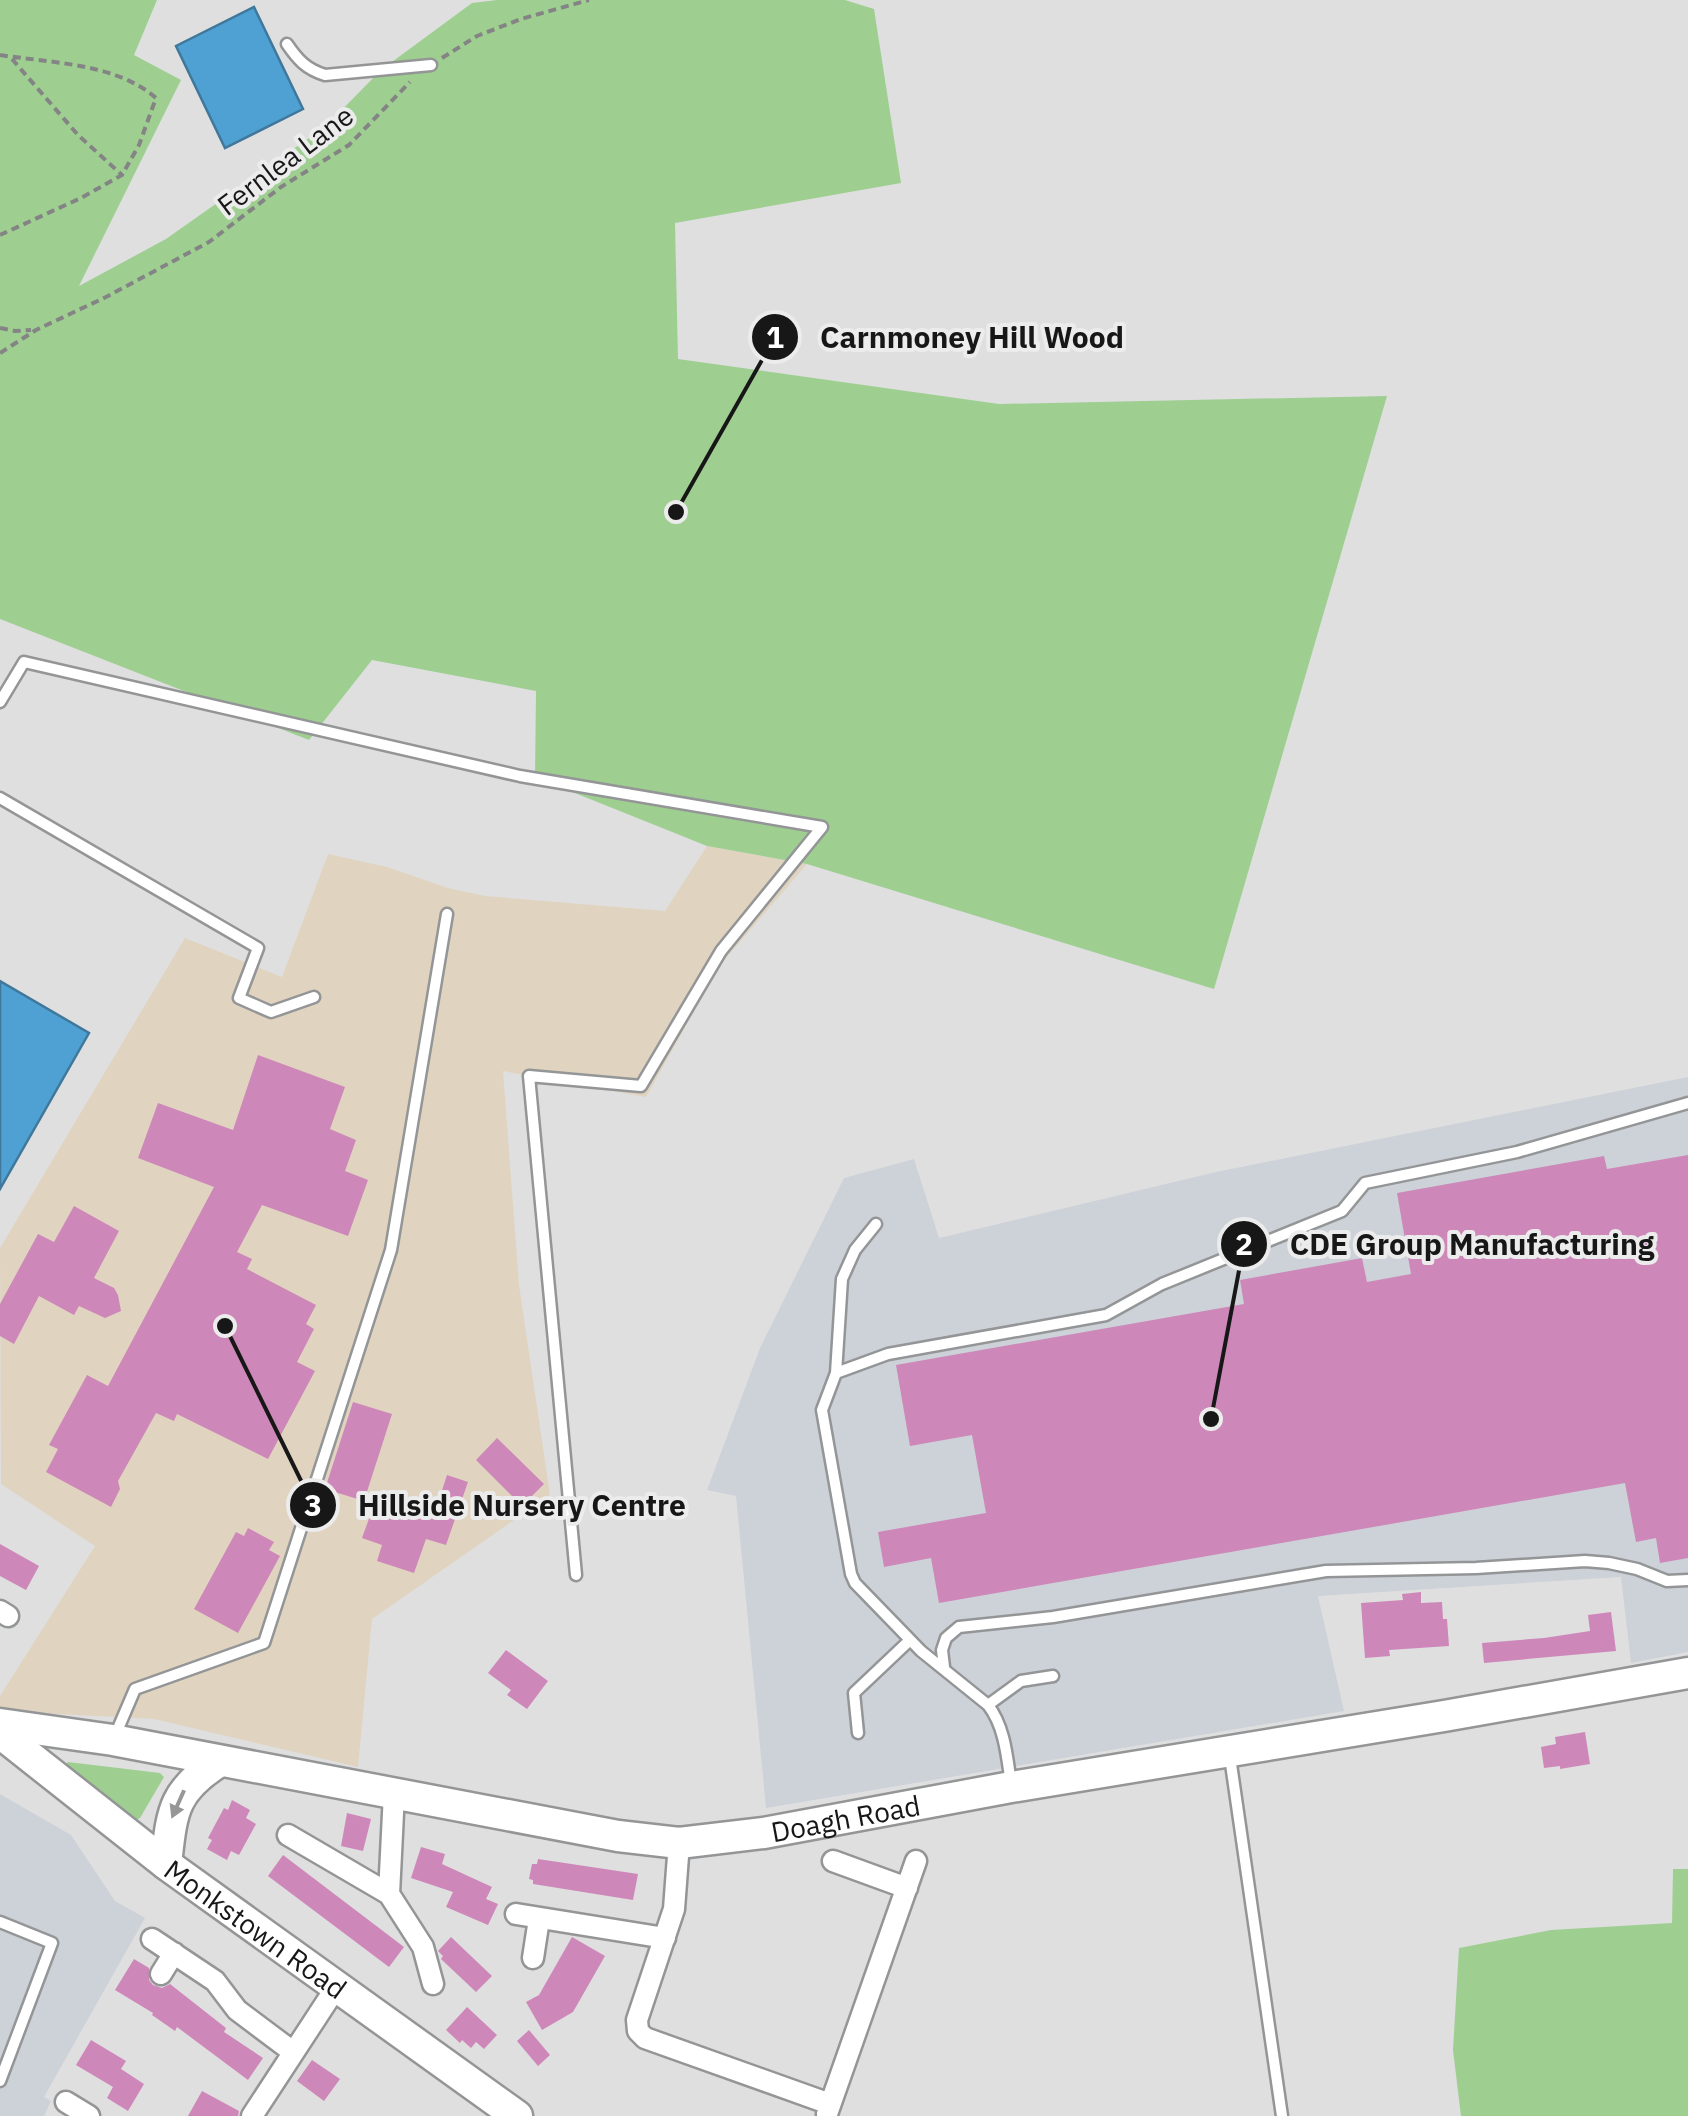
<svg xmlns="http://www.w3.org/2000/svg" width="1688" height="2116" viewBox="0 0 1688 2116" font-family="'IBM Plex Sans',sans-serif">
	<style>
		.commercial { fill: #e0d4c0 }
		.built { fill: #cdd2d9 }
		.green { fill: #9ecf91 }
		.water { fill: #50a1d3; stroke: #3f789b; stroke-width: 2.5 }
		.building { fill: #ce87b9 }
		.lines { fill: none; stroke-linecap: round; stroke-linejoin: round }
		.lane-casing { stroke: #949596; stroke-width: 15 }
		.street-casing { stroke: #949596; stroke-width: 25 }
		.secondary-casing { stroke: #949596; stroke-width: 35 }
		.path { stroke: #848485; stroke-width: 4; stroke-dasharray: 8 5; stroke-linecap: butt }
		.lane { stroke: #fff; stroke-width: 10 }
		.street { stroke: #fff; stroke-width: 20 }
		.secondary { stroke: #fff; stroke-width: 30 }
		.oneway { fill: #979797 }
		.labels { text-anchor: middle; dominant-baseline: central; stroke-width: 8; stroke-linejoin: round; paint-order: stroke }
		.street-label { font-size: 28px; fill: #171717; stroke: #ececed }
		.leader { fill: none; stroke: #171717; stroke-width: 4 }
		.callout-dot { fill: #171717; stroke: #ececed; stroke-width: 4 }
		.mark-label { font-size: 30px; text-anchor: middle; font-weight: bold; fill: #fff }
		.callout-label { font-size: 30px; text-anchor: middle; font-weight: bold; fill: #171717; stroke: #ececed; stroke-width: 8; stroke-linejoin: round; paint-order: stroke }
	</style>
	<rect width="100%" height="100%" fill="#dfdfe0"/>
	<!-- commercial -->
	<path class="commercial" d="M 707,846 L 807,864 L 720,965 L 646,1097 L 503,1071 L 519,1285 L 550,1495 L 372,1619 L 358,1767 L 154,1719 L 0,1711 L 0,1696 L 95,1546 L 1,1484 L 0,1248 L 185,938 L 282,977 L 328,854 L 387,867 L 448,888 L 485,896 L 665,911 Z"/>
	<!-- built -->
	<path class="built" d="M 1688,1077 L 1688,1652 L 1631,1663 L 1621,1577 L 1318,1596 L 1344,1711 L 766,1808 L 736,1496 L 707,1490 L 760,1348 L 844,1178 L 914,1159 L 939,1238 L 1216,1172 Z
		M 0,1794 L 71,1835 L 115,1901 L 145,1918 L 44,2097 L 51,2101 L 44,2116 L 0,2116 Z"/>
	<!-- green -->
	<path class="green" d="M 0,0 L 157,0 L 134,55 L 181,80 L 79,286 L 166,239 L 326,126 L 381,70 L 472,3 L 497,0 L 845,0 L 874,9 L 901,183 L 675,223 L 678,359 L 999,404 L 1387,396 L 1214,989 L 807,864 L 707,846 L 535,777 L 536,691 L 372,660 L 309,740 L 0,619 Z
		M 68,1762 L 160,1773 L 164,1777 L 140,1818 L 134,1821 L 62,1768 Z
		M 1673,1869 L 1688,1869 L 1688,2116 L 1461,2116 L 1453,2050 L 1459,1948 L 1551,1930 L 1672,1923 Z"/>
	<!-- water -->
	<path class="water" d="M 254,7 L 303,109 L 225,148 L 176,46 Z
		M 0,981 L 89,1033 L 0,1189 Z"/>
	<!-- building -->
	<path class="building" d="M 258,1055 L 345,1087 L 330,1129 L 356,1140 L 345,1171 L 368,1180 L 348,1236 L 262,1205 L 237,1252 L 252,1259 L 247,1269 L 316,1305 L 306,1324 L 314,1329 L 297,1362 L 315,1371 L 268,1459 L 177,1414 L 174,1421 L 156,1413 L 118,1481 L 120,1489 L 111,1507 L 46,1472 L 58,1449 L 49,1445 L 87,1375 L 108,1386 L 214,1187 L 138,1158 L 158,1103 L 233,1130 Z
		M 1688,1155 L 1688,1558 L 1660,1563 L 1656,1538 L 1636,1542 L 1625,1483 L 939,1603 L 931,1558 L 884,1567 L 878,1532 L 986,1513 L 972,1435 L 910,1446 L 896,1365 L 1244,1304 L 1240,1280 L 1362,1258 L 1367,1282 L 1411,1274 L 1397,1193 L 1604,1156 L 1607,1169 Z
		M 74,1206 L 119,1231 L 94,1278 L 114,1288 L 118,1295 L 121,1311 L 105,1318 L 79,1306 L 74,1315 L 39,1296 L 14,1344 L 0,1336 L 0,1304 L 38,1234 L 54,1242 Z
		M 353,1402 L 392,1414 L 364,1501 L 325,1489 Z
		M 497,1438 L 544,1484 L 522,1506 L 476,1460 Z
		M 447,1475 L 468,1482 L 446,1545 L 426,1539 L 414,1573 L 377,1561 L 382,1545 L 362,1538 L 374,1505 L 412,1518 L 416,1506 L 435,1512 Z
		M 248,1528 L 274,1542 L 269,1550 L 280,1556 L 238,1633 L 194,1609 L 236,1532 L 244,1536 Z
		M 0,1544 L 39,1566 L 26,1590 L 0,1576 Z
		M 1421,1592 L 1421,1603 L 1442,1602 L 1443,1619 L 1447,1619 L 1449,1646 L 1389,1650 L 1390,1656 L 1365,1658 L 1361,1603 L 1403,1600 L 1402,1594 Z
		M 1611,1612 L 1616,1651 L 1484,1663 L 1482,1643 L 1544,1638 L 1590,1631 L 1588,1615 Z
		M 506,1650 L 548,1681 L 527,1709 L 507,1695 L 511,1690 L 488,1673 Z
		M 1585,1732 L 1590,1764 L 1560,1769 L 1560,1766 L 1544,1768 L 1541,1747 L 1556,1744 L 1555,1737 Z
		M 232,1800 L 250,1810 L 246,1818 L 256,1824 L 239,1855 L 231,1851 L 227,1860 L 207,1849 L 212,1840 L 208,1838 L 224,1808 L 228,1810 Z
		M 347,1813 L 371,1819 L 363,1851 L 341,1846 Z
		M 421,1847 L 445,1854 L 442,1864 L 492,1887 L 486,1899 L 498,1904 L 488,1925 L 446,1907 L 453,1892 L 411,1878 Z
		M 283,1855 L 404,1947 L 389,1967 L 268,1876 Z
		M 538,1859 L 638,1874 L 633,1900 L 533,1884 L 533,1880 L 529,1879 L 532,1864 L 537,1864 Z
		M 451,1937 L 492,1976 L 476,1992 L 441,1959 L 443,1956 L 438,1951 Z
		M 572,1937 L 605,1956 L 573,2012 L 542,2030 L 526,2002 L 539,1995 Z
		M 134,1959 L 149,1968 L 149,1980 L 153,1985 L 162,1988 L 170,1984 L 226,2028 L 224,2032 L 263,2058 L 248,2080 L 177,2027 L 175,2031 L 152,2015 L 153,2013 L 115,1990 Z
		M 467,2007 L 497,2035 L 484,2049 L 476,2042 L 471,2048 L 462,2040 L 460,2043 L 446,2030 Z
		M 529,2030 L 550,2055 L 538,2066 L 517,2041 Z
		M 91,2040 L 126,2061 L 121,2069 L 144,2084 L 128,2111 L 107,2098 L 113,2087 L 76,2065 Z
		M 312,2060 L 340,2079 L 324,2101 L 297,2081 Z
		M 202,2091 L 239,2111 L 238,2116 L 188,2116 Z"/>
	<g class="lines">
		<!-- lane casing -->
		<g class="lane-casing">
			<path id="lane" d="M 287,44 C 298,60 306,69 325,75 L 431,65
				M 0,702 L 24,662 L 520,776 L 822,827 L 721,951 L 641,1086 L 529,1076 L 576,1575
				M 0,798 L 258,948 L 239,998 L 271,1012 L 314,997
				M 836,1373 L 842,1279 L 855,1250 L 876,1224
				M 944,1667 L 942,1650 L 946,1638 L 959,1627 L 1053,1617 L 1326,1571 L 1476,1568 L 1585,1561 L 1609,1563 L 1637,1569 L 1667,1581 L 1688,1580
				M 988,1705 L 1021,1681 L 1053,1676
				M 858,1733 L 854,1693 L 910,1640
				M 114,1738 L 135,1689 L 264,1643 L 391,1250 L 447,914
				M 1230,1757 L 1282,2116
				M 1011,1784 C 1007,1757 1005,1727 988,1705 L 921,1651 L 855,1583 L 851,1574 L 822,1410 L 836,1373 L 888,1354 L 1106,1315 L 1162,1284 L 1342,1211 L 1365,1183 L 1517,1152 L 1688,1103
				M 0,1922 L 52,1943 L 0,2081"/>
		</g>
		<!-- street casing -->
		<g class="street-casing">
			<path id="street" d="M 0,1611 L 8,1616
				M 288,1835 L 389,1894 L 423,1947 L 433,1984
				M 679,1843 L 674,1909 L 637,2020 L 638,2031 L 645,2038 L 830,2104
				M 833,1861 L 907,1888
				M 389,1894 L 394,1793
				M 516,1914 L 665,1938
				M 152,1939 L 215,1981 L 237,2010 L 293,2052
				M 533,1958 L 539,1919
				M 161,1974 L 174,1953
				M 66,2102 L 89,2116
				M 827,2114 L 916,1861
				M 252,2116 L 337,1986"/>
		</g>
		<!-- secondary casing -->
		<g class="secondary-casing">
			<g id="secondary">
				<path id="s1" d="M 0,1724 L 113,1740 L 618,1836 L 679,1843 L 764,1833 L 1011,1787 L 1444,1716 L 1688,1673"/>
				<path id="s2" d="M 0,1733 L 166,1864 L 517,2116"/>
				<path d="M 166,1864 C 172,1812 172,1791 220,1761"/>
			</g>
		</g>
		<!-- path -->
		<path class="path" d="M 0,55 C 51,63 116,63 156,98 L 139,145 L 122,175 L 81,198 L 0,235
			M 442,58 L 477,36 L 521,19 L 589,0
			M 12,59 L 78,135 L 122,175
			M 0,328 L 15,331 L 31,330
			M 0,353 L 36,330 L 106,297 L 209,242 L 281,187 L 349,145 L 410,82"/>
		<!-- lane -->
		<use href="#lane" class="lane"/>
		<!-- street -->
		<use href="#street" class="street"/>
		<!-- secondary -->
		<use href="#secondary" class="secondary"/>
	</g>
	<!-- one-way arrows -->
	<defs><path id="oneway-solid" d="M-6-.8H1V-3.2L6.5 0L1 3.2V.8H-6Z" transform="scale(2.5)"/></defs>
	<use class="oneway" href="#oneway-solid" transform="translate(178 1804) rotate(114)"/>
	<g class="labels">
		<!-- street labels -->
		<g class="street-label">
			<text transform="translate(285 160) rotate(-37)">Fernlea Lane</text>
			<text stroke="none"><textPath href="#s1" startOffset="858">Doagh Road</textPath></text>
			<text stroke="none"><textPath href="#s2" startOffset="322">Monkstown Road</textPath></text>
		</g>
	</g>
	<!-- callouts -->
	<path class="leader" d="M676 512L775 337M1211 1419L1244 1244M225 1326L313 1505"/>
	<g class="callout-dot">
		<circle cx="676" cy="512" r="10"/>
		<circle cx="1211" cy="1419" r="10"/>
		<circle cx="225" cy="1326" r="10"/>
		<circle cx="775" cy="337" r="25"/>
		<circle cx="1244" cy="1244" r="25"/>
		<circle cx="313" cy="1505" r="25"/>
	</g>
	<g class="mark-label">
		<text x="775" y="348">1</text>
		<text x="1244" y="1255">2</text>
		<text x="313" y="1516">3</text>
	</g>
	<g class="callout-label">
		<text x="972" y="348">Carnmoney Hill Wood</text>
		<text x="1472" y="1255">CDE Group Manufacturing</text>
		<text x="522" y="1516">Hillside Nursery Centre</text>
	</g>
</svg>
